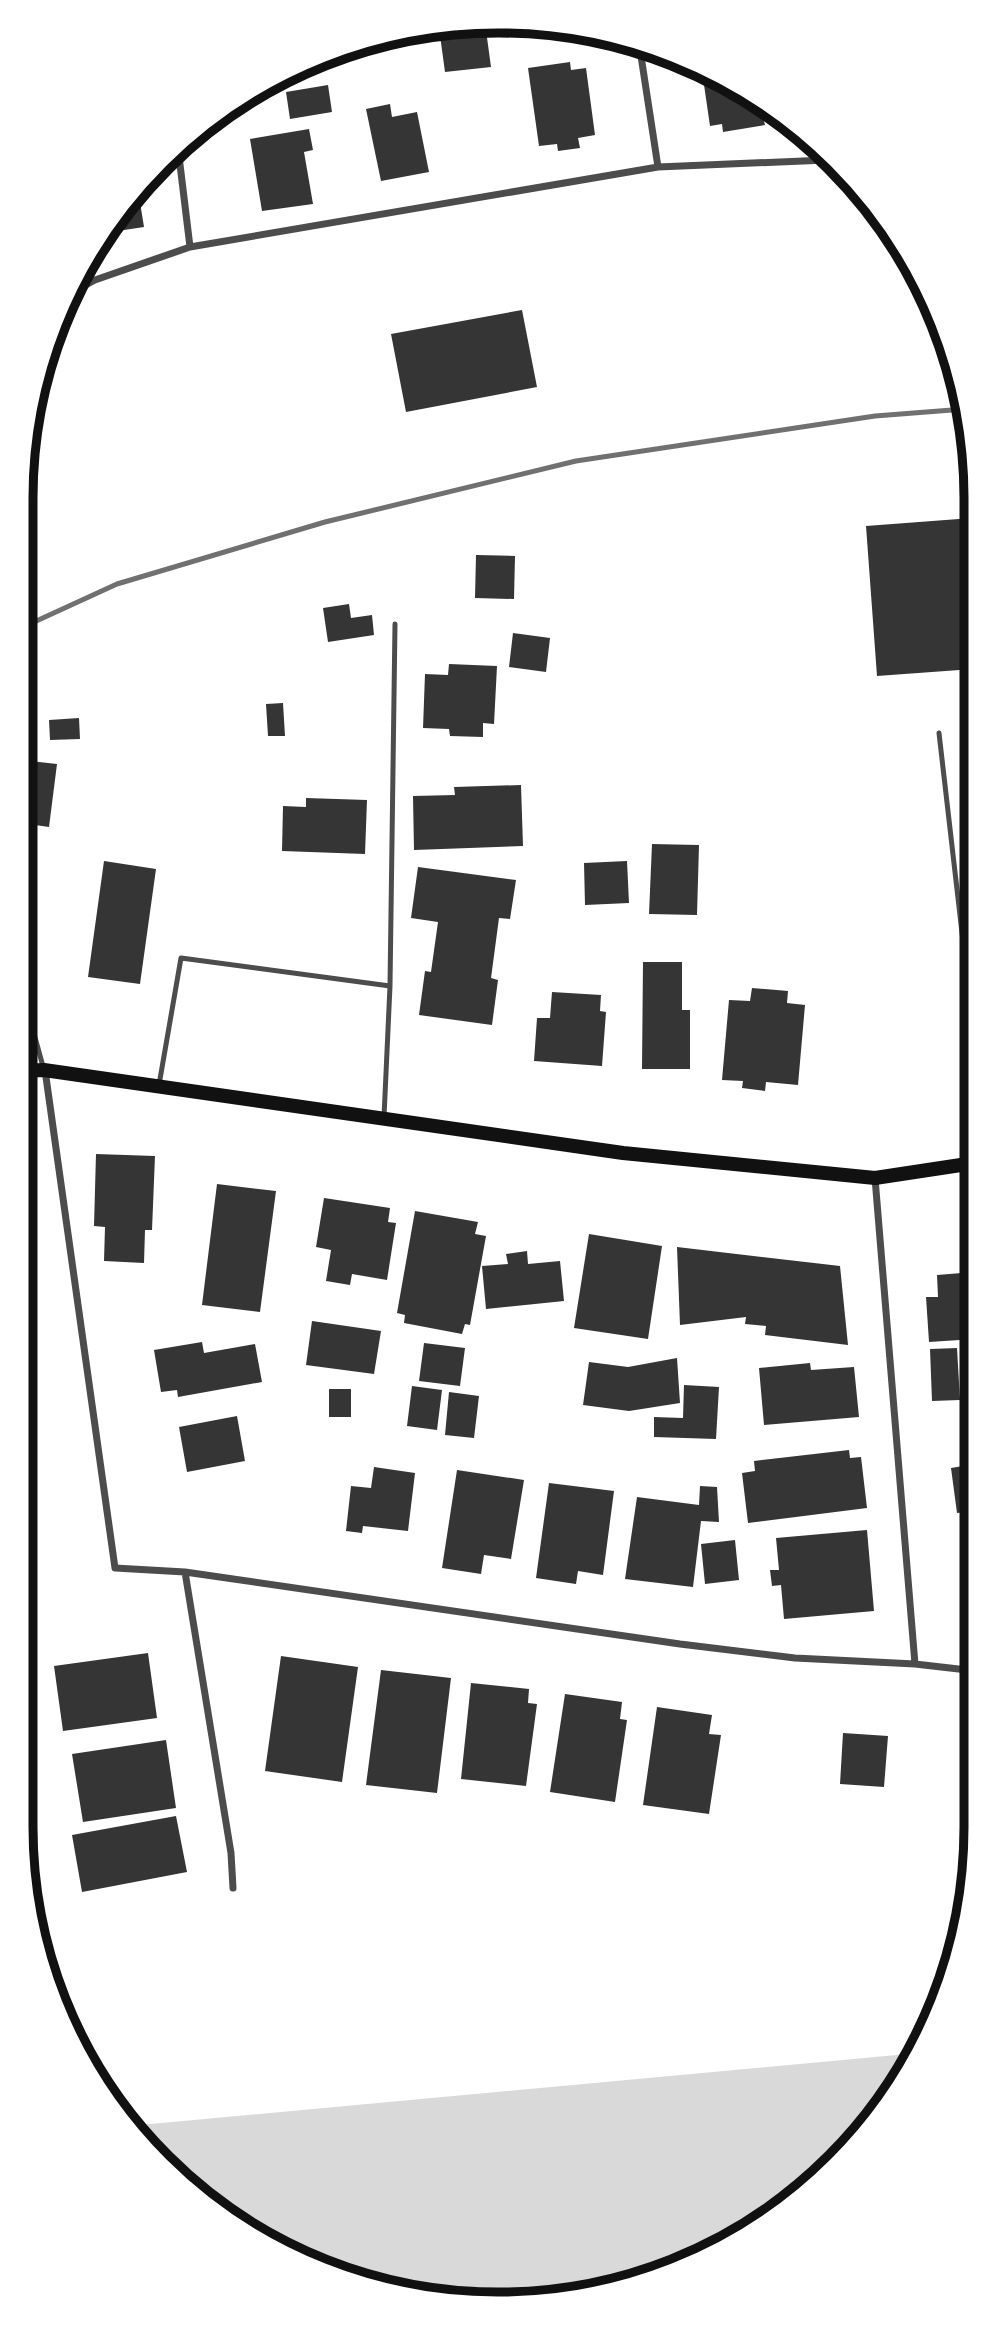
<svg xmlns="http://www.w3.org/2000/svg" width="997" height="2325" viewBox="0 0 997 2325" font-family="Georgia,serif">
	<style>
		.water { fill: #d9d9d9 }
		.building { fill: #353535 }
		.lines { fill: none; stroke-linecap: round; stroke-linejoin: round }
		.service { stroke: #4c4c4c; stroke-width: 5 }
		.minor { stroke: #4c4c4c; stroke-width: 7 }
		.secondary { stroke: #111; stroke-width: 14 }
		.rail { stroke: #707070; stroke-width: 5 }
		.rim { fill: none; stroke: #111; stroke-width: 9 }
	</style>
	<rect width="100%" height="100%" fill="#fff"/>
	<!-- water -->
	<path class="water" d="M 918,2053 L 858,2141 L 737,2240 L 652,2279 L 561,2300 L 406,2295 L 260,2240 L 139,2141 L 129,2126 Z"/>
	<!-- building -->
	<path class="building" d="M 485,23 L 491,67 L 445,72 L 439,28 Z
		M 519,24 L 561,25 L 565,26 L 521,35 Z
		M 570,62 L 571,70 L 586,68 L 595,135 L 578,138 L 580,148 L 558,151 L 557,144 L 539,146 L 528,68 Z
		M 702,71 L 764,102 L 772,109 L 773,116 L 763,117 L 765,125 L 723,132 L 722,124 L 710,126 Z
		M 328,85 L 332,112 L 290,119 L 286,92 Z
		M 390,104 L 392,117 L 417,112 L 429,172 L 381,181 L 366,109 Z
		M 309,129 L 313,150 L 304,152 L 313,204 L 262,211 L 250,139 Z
		M 143,180 L 145,189 L 138,190 L 144,227 L 104,233 Z
		M 522,310 L 537,387 L 406,412 L 391,334 Z
		M 972,518 L 973,669 L 877,676 L 866,526 Z
		M 476,555 L 515,556 L 514,599 L 475,598 Z
		M 349,604 L 351,618 L 372,615 L 374,635 L 328,642 L 323,608 Z
		M 513,633 L 550,638 L 546,672 L 509,667 Z
		M 449,664 L 497,666 L 494,724 L 483,723 L 483,737 L 450,736 L 449,729 L 423,728 L 425,674 L 448,675 Z
		M 283,703 L 285,736 L 268,736 L 266,704 Z
		M 79,718 L 80,739 L 50,740 L 49,720 Z
		M 21,760 L 57,764 L 49,827 L 21,823 Z
		M 521,785 L 523,846 L 414,850 L 413,796 L 455,795 L 454,787 Z
		M 306,798 L 367,800 L 365,854 L 282,851 L 283,806 L 306,807 Z
		M 652,844 L 699,845 L 697,915 L 649,914 Z
		M 104,861 L 156,869 L 140,984 L 88,977 Z
		M 627,861 L 629,903 L 585,905 L 584,863 Z
		M 418,867 L 516,880 L 510,919 L 499,918 L 491,978 L 498,980 L 492,1025 L 419,1015 L 425,971 L 431,972 L 438,922 L 411,918 Z
		M 643,962 L 682,962 L 682,1010 L 690,1010 L 690,1069 L 642,1069 Z
		M 752,988 L 788,991 L 787,1003 L 805,1005 L 798,1085 L 766,1082 L 765,1091 L 742,1088 L 743,1081 L 722,1080 L 729,1000 L 750,1001 Z
		M 552,992 L 601,995 L 600,1011 L 606,1012 L 602,1066 L 534,1061 L 537,1018 L 550,1018 Z
		M 96,1154 L 155,1156 L 152,1230 L 145,1230 L 144,1263 L 104,1261 L 105,1227 L 94,1226 Z
		M 217,1184 L 276,1191 L 260,1312 L 202,1305 Z
		M 324,1198 L 390,1208 L 388,1222 L 396,1223 L 387,1280 L 352,1274 L 350,1285 L 326,1281 L 331,1250 L 316,1247 Z
		M 415,1211 L 478,1222 L 475,1234 L 486,1236 L 470,1325 L 465,1324 L 462,1334 L 404,1323 L 405,1315 L 397,1313 Z
		M 589,1234 L 662,1246 L 648,1339 L 574,1328 Z
		M 677,1247 L 840,1266 L 848,1345 L 765,1335 L 766,1326 L 745,1324 L 746,1317 L 680,1325 Z
		M 527,1251 L 528,1264 L 560,1261 L 564,1301 L 486,1309 L 482,1266 L 508,1264 L 506,1254 Z
		M 974,1272 L 975,1339 L 929,1342 L 926,1297 L 938,1297 L 937,1275 Z
		M 312,1321 L 381,1331 L 374,1374 L 306,1365 Z
		M 202,1342 L 204,1353 L 255,1344 L 262,1382 L 178,1397 L 177,1390 L 161,1392 L 154,1350 Z
		M 424,1343 L 465,1348 L 460,1386 L 419,1381 Z
		M 957,1348 L 960,1400 L 932,1401 L 930,1349 Z
		M 677,1358 L 680,1403 L 629,1411 L 583,1405 L 589,1362 L 628,1367 Z
		M 810,1363 L 811,1370 L 854,1367 L 859,1417 L 764,1425 L 759,1368 Z
		M 684,1385 L 719,1387 L 716,1439 L 654,1437 L 654,1417 L 683,1418 Z
		M 412,1386 L 442,1390 L 437,1430 L 407,1426 Z
		M 329,1389 L 351,1389 L 351,1417 L 329,1417 Z
		M 449,1392 L 479,1396 L 474,1438 L 445,1435 Z
		M 237,1416 L 245,1461 L 187,1472 L 179,1427 Z
		M 849,1450 L 850,1458 L 861,1457 L 867,1508 L 748,1523 L 742,1473 L 755,1471 L 754,1461 Z
		M 975,1464 L 975,1511 L 957,1513 L 951,1468 Z
		M 374,1467 L 415,1473 L 408,1531 L 363,1526 L 362,1533 L 346,1531 L 351,1486 L 371,1488 Z
		M 457,1470 L 524,1480 L 511,1559 L 484,1555 L 481,1574 L 442,1568 Z
		M 549,1483 L 614,1491 L 603,1575 L 578,1571 L 576,1584 L 536,1578 Z
		M 700,1486 L 717,1487 L 719,1522 L 701,1521 L 693,1587 L 625,1579 L 637,1497 L 699,1505 Z
		M 867,1530 L 874,1611 L 784,1619 L 781,1585 L 772,1586 L 770,1570 L 779,1570 L 776,1538 Z
		M 735,1540 L 739,1580 L 705,1584 L 701,1544 Z
		M 148,1653 L 157,1718 L 63,1731 L 54,1666 Z
		M 281,1656 L 358,1667 L 342,1782 L 265,1771 Z
		M 381,1670 L 451,1678 L 437,1793 L 366,1785 Z
		M 471,1683 L 529,1689 L 528,1703 L 537,1704 L 526,1786 L 461,1779 Z
		M 565,1694 L 622,1702 L 620,1719 L 627,1720 L 615,1802 L 550,1792 Z
		M 657,1707 L 712,1715 L 709,1734 L 721,1735 L 709,1814 L 643,1805 Z
		M 843,1733 L 888,1736 L 884,1787 L 840,1784 Z
		M 166,1740 L 176,1808 L 83,1822 L 72,1754 Z
		M 176,1816 L 187,1872 L 82,1892 L 72,1835 Z"/>
	<g class="lines">
		<!-- service -->
		<path class="service" d="M 939,733 L 974,1037
			M 21,1000 L 28,1012 L 44,1070
			M 159,1085 L 181,958 L 390,986
			M 384,1117 L 390,986 L 395,624"/>
		<!-- minor -->
		<path class="minor" d="M 639,43 L 658,167
			M 178,148 L 190,247
			M 69,294 L 95,280 L 190,247 L 658,167 L 827,160
			M 45,1070 L 115,1568 L 185,1572 L 680,1644 L 795,1658 L 915,1664
			M 875,1178 L 915,1664 L 976,1671
			M 185,1572 L 231,1853 L 233,1888"/>
		<!-- secondary -->
		<path class="secondary" d="M 21,1071 L 44,1070 L 623,1153 L 875,1178 L 974,1163"/>
		<!-- rail -->
		<path class="rail" d="M 21,628 L 117,584 L 325,522 L 576,461 L 875,416 L 965,409"/>
	</g>
	<!-- crop -->
	<path d="M0 0H997V2325H0ZM498 33H499A465 465 0 0 1 964 498V1827A465 465 0 0 1 499 2292H498A465 465 0 0 1 33 1827V498A465 465 0 0 1 498 33Z" fill="#fff" fill-rule="evenodd"/>
	<path class="rim" d="M498 33H499A465 465 0 0 1 964 498V1827A465 465 0 0 1 499 2292H498A465 465 0 0 1 33 1827V498A465 465 0 0 1 498 33Z"/>
</svg>
